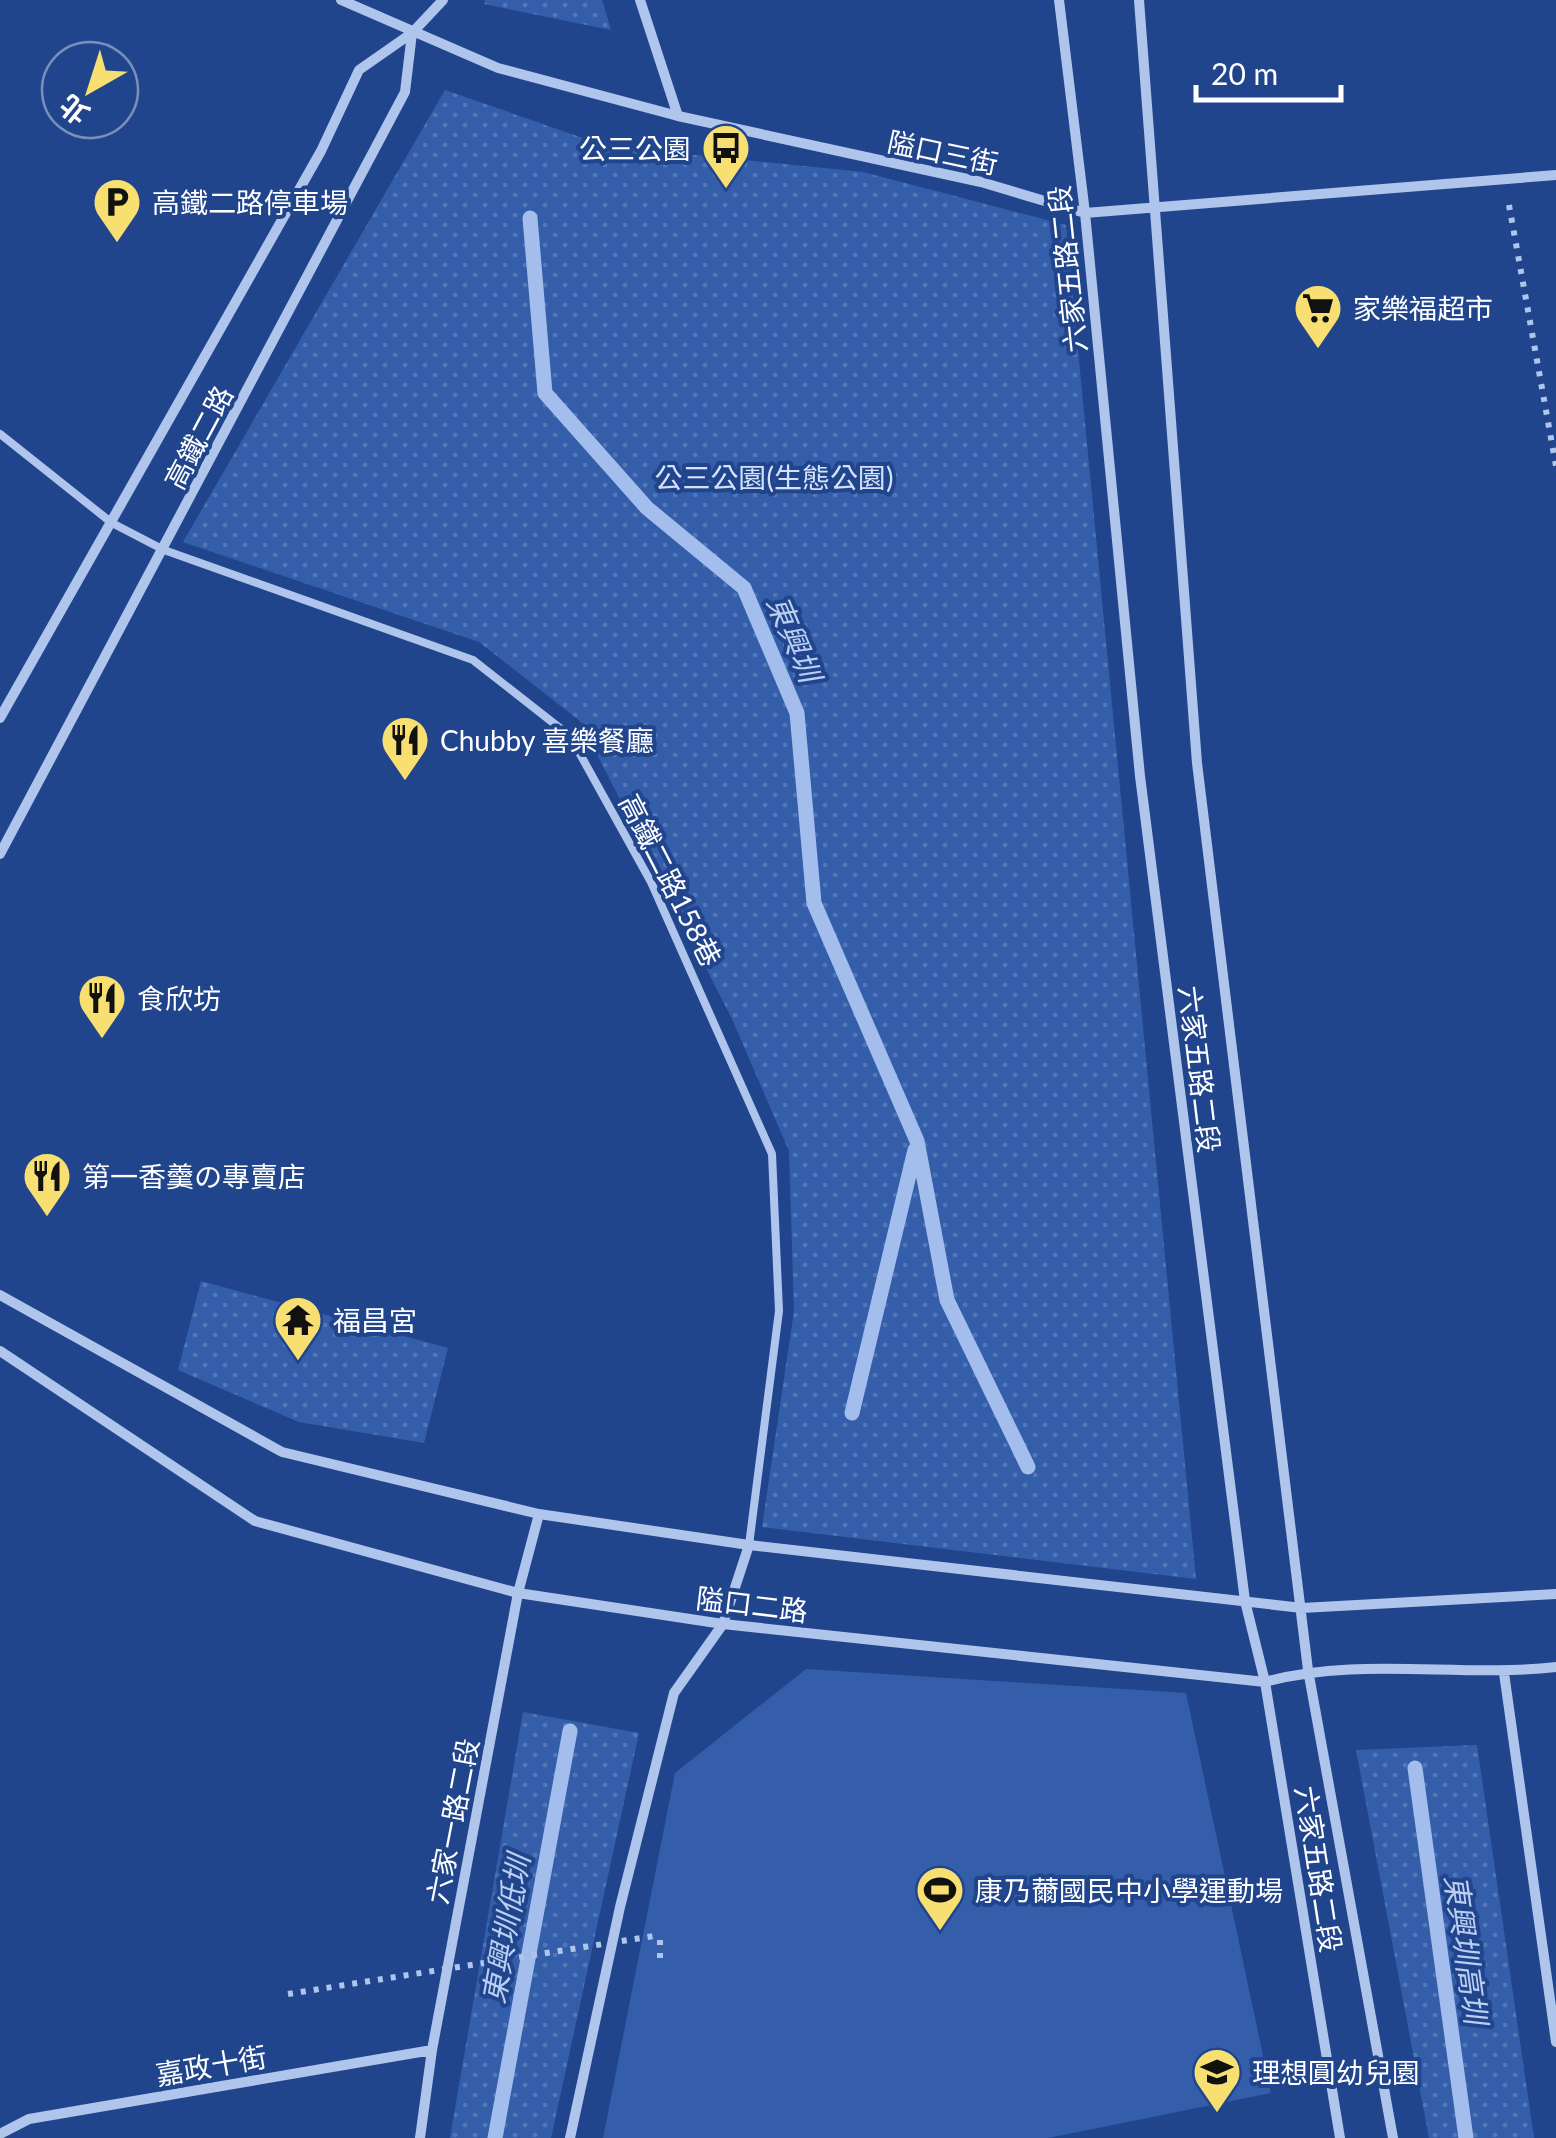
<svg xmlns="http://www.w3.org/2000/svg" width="1556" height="2138" viewBox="0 0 1556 2138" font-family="Lato,'Noto Sans TC','Noto Sans JP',sans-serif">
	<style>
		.green { fill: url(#green-dots) }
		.pitch { fill: #355eaa }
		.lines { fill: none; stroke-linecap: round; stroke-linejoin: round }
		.stream { stroke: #a3beed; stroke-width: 15 }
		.path { stroke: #afc5ec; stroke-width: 6; stroke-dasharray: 5 8; stroke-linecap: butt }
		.service { stroke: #afc5ec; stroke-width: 8 }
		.minor { stroke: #afc5ec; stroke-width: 10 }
		.path-bridge { stroke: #afc5ec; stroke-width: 6; stroke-dasharray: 5 8; stroke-linecap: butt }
		.labels { text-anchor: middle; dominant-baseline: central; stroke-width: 8; stroke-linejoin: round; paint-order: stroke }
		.poi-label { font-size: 28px; fill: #fff; stroke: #21458d; text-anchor: start }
		.street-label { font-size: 28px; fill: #fff; stroke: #21458d }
		.park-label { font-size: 28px; fill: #d5e1f9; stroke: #21458d }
		.water-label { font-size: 30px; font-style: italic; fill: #bbcff3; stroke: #21458d }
	</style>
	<defs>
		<pattern id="green-dots" width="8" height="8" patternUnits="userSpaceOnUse" patternTransform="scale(2.5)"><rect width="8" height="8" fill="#355eaa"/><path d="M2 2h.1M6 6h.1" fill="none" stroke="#5376b7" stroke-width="1.8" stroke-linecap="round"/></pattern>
	</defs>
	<rect width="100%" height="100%" fill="#21458d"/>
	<!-- green -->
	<path class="green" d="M 485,0 L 602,0 L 611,30 L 484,4 Z
		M 445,90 L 606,146 L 863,172 L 1066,225 L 1196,1579 L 762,1527 L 794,1311 L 789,1151 L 732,1019 L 580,721 L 479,642 L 183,542 Z
		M 201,1281 L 448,1348 L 424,1443 L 299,1422 L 178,1370 Z
		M 523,1712 L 639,1733 L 551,2138 L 450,2138 Z
		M 1477,1745 L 1534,2138 L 1429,2138 L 1356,1750 Z"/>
	<!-- pitch -->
	<path class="pitch" d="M 806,1669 L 1186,1693 L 1271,2093 L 1048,2138 L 603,2138 L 675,1773 Z"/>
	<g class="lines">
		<!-- stream -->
		<path class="stream" d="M 530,218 L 545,393 L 647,508 L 744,588 L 797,713 L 814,903 L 917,1141 L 947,1300 L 1028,1467
			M 852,1413 L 915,1150
			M 1415,1768 L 1466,2138
			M 495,2138 L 570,1731"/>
		<!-- path -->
		<path class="path" d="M 1509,205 L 1556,466
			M 660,1958 L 660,1935"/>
		<!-- service -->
		<path class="service" d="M 0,434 L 112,523 L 164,550 L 473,660 L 570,736 L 651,882 L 772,1154 L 779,1311 L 749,1545"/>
		<!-- minor -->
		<path class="minor" d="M 341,0 L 498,68 L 678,116 L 981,182 L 1085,213 L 1556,175
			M 640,0 L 678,116
			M 1059,0 L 1085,213 L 1140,776 L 1245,1601 L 1265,1682 L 1340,2138
			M 1139,0 L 1197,763 L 1308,1670 L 1393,2138
			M 0,718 L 321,151 L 359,70 L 412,33 L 443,0
			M 0,854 L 405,92 L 412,33
			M 0,1295 L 282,1452 L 539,1514 L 749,1545 L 1302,1608 L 1556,1594
			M 0,1351 L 255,1521 L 518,1593 L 723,1624 L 1265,1682 C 1358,1656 1460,1678 1556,1667
			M 1504,1673 L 1556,2042
			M 0,2134 L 29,2119 L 432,2050
			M 420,2138 L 432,2050 L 518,1593 L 539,1514
			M 570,2138 L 620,1907 L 674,1693 L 723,1624 L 749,1545"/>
		<!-- path-bridge -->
		<path class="path-bridge" d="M 288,1994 L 660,1935"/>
	</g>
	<!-- icons -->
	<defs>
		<g id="bus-pin" transform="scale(2.5)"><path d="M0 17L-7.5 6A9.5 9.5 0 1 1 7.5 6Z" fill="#f8df71" stroke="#21458d"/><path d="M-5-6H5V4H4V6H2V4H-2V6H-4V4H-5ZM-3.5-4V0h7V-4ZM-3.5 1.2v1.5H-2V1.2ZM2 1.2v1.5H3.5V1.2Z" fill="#111"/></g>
		<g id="parking-pin" transform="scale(2.5)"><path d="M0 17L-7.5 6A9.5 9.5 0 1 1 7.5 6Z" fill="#f8df71" stroke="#21458d"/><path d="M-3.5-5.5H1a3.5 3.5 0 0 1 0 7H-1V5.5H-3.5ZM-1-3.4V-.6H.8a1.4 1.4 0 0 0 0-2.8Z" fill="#111"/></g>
		<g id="supermarket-pin" transform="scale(2.5)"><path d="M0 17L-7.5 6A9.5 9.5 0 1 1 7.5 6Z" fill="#f8df71" stroke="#21458d"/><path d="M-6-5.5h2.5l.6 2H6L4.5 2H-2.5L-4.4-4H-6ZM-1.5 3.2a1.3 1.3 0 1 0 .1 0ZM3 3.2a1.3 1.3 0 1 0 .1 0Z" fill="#111"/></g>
		<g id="restaurant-pin" transform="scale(2.5)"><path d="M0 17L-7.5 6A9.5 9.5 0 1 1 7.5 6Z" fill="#f8df71" stroke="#21458d"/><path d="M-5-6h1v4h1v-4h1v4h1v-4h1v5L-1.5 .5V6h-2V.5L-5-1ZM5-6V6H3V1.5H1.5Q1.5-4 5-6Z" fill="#111"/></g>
		<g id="temple-pin" transform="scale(2.5)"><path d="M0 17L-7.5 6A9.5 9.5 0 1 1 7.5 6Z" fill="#f8df71" stroke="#21458d"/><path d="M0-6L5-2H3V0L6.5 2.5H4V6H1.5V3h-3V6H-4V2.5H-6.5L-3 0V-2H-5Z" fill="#111"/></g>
		<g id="stadium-pin" transform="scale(2.5)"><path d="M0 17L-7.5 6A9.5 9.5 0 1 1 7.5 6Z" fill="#f8df71" stroke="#21458d"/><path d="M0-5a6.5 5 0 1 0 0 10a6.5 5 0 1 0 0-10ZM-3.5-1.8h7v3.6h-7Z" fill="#111"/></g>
		<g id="school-pin" transform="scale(2.5)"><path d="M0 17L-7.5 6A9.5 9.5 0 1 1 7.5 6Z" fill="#f8df71" stroke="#21458d"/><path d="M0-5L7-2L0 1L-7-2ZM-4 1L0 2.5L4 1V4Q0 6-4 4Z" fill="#111"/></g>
	</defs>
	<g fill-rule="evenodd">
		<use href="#bus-pin" x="726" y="148"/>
		<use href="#parking-pin" x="117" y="202"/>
		<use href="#supermarket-pin" x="1318" y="308"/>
		<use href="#restaurant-pin" x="405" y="740"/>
		<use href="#restaurant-pin" x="102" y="998"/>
		<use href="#restaurant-pin" x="47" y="1176"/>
		<use href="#temple-pin" x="298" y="1320"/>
		<use href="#stadium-pin" x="940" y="1890"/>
		<use href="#school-pin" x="1217" y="2072"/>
	</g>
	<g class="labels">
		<!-- poi labels -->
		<g class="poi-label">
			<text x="691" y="148" text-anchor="end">公三公園</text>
			<text x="152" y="202">高鐵二路停車場</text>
			<text x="1353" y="308">家樂福超市</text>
			<text x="440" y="740">Chubby 喜樂餐廳</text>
			<text x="137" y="998">食欣坊</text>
			<text x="82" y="1176">第一香羹の專賣店</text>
			<text x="333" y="1320">福昌宮</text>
			<text x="975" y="1890">康乃薾國民中小學運動場</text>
			<text x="1252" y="2072">理想圓幼兒園</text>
		</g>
		<!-- street labels -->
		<g class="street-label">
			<text transform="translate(943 152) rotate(12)">隘口三街</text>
			<text transform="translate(1067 269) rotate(-96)">六家五路二段</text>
			<text transform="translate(198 437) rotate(-62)">高鐵二路</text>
			<text transform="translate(671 880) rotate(63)">高鐵二路158巷</text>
			<text transform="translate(1200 1069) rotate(83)">六家五路二段</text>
			<text transform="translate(752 1604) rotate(7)">隘口二路</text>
			<text transform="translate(452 1821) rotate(-79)">六家一路二段</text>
			<text transform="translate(1319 1869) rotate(81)">六家五路二段</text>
			<text transform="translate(211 2065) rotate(-10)">嘉政十街</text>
		</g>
		<!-- park labels -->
		<g class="park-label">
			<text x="774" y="477">公三公園(生態公園)</text>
		</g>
		<!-- water labels -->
		<g class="water-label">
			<text transform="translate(795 638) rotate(67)">東興圳</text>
			<text transform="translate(505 1929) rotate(-80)">東興圳低圳</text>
			<text transform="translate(1467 1949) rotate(82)">東興圳高圳</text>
		</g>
	</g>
	<!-- north arrow -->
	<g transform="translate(90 90) rotate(219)"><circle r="48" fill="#21458d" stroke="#7a8fbb" stroke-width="2.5"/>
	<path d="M0-8L18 38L0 25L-18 38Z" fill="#f8df71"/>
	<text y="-15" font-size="28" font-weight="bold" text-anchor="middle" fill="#ffffff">北</text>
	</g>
	<!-- scale -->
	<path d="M1196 85v15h145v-15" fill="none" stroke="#ffffff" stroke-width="5"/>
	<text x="1211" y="85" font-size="30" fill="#ffffff" stroke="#21458d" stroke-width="8" paint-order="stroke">20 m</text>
</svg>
